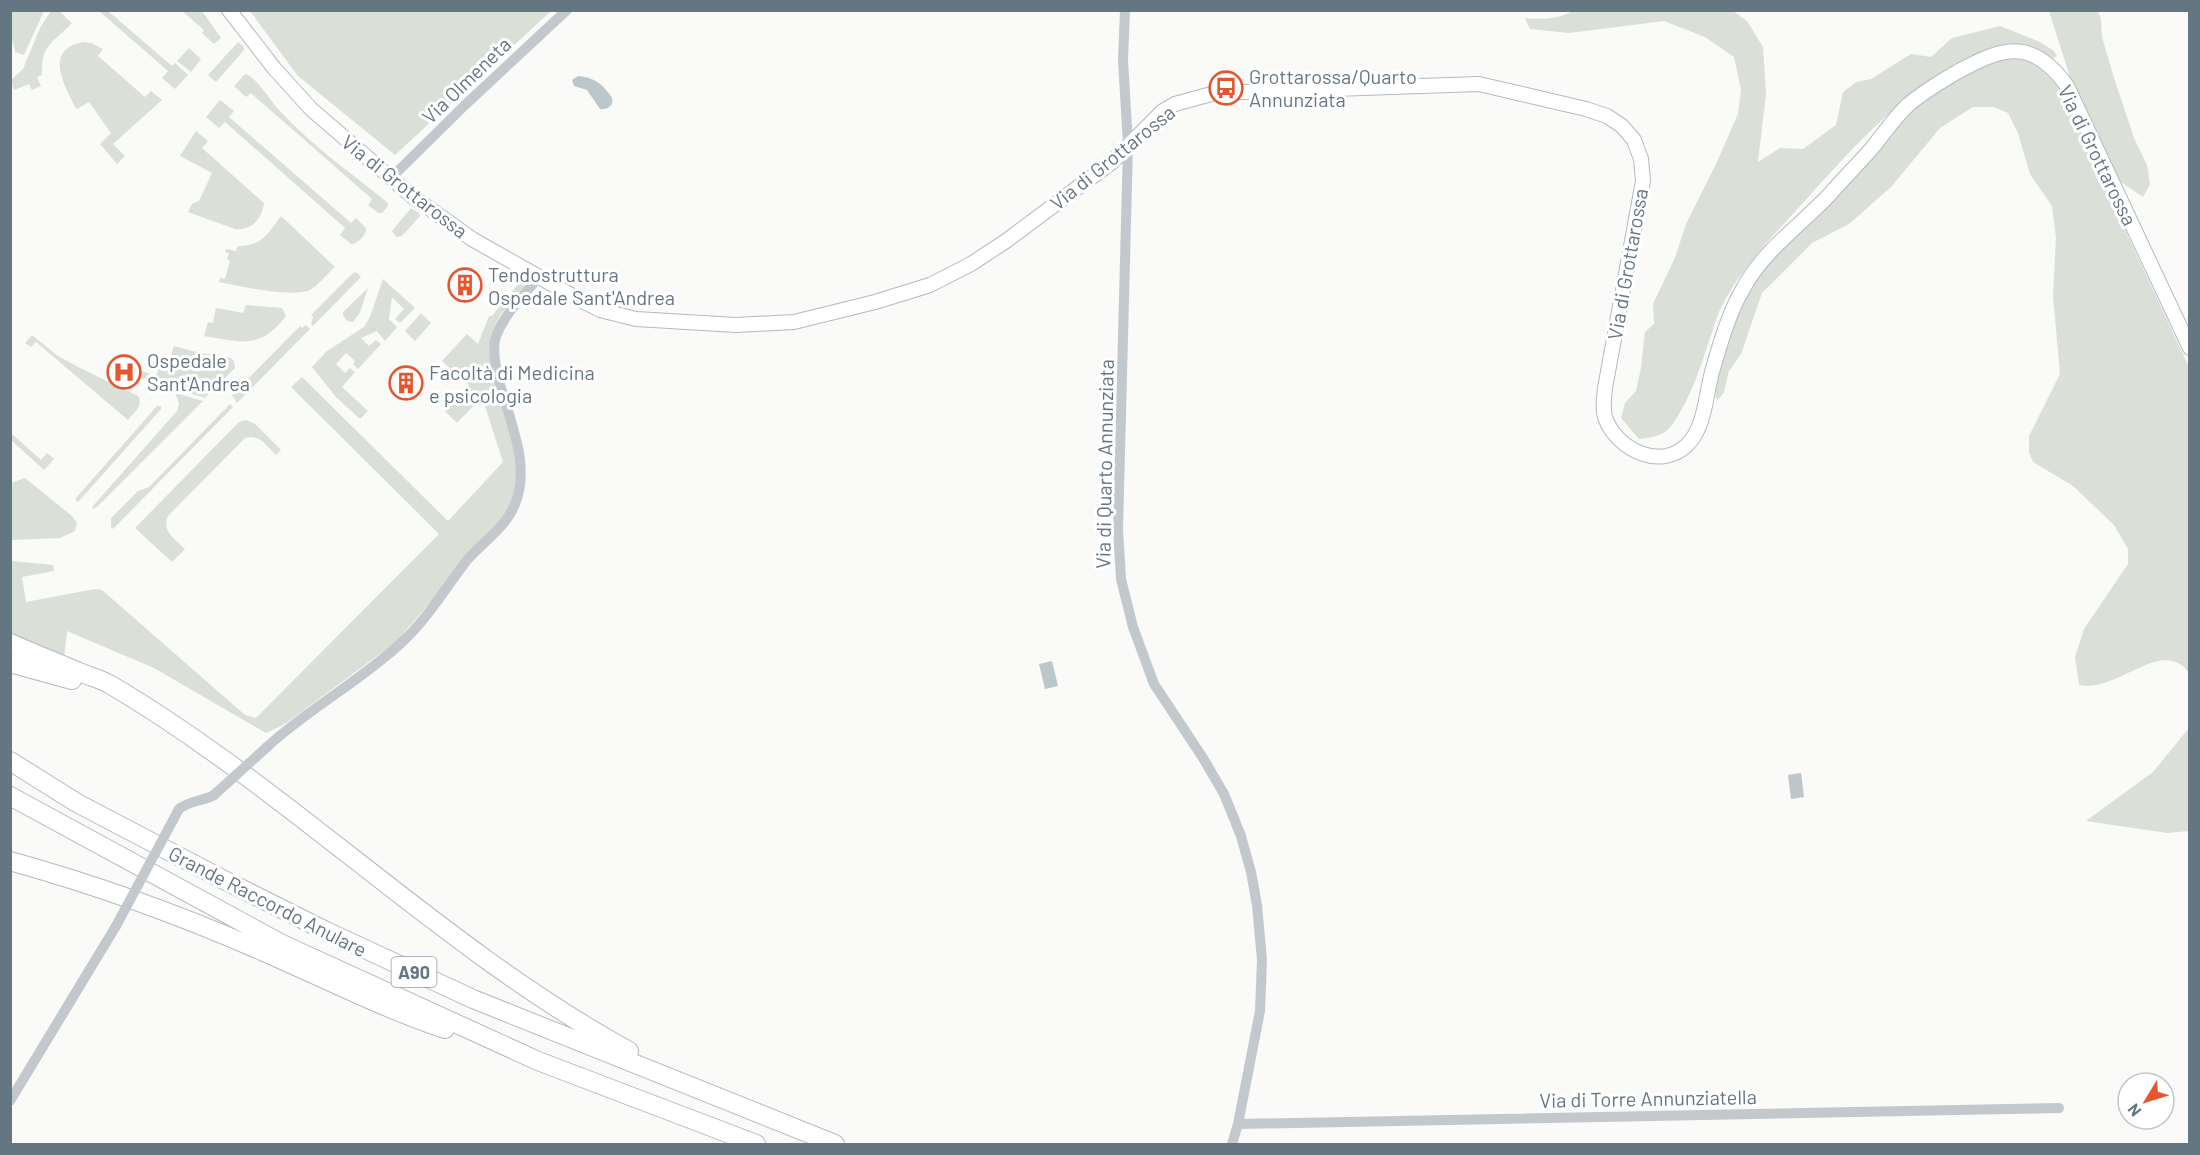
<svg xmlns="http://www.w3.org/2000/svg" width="2200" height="1155" viewBox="0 0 2200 1155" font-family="Barlow,sans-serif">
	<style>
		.green { fill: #dadfd7 }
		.water { fill: #bbc7cb }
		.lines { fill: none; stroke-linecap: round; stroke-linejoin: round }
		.secondary-casing { stroke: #b3babf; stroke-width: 16 }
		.highway-casing { stroke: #b4b9bd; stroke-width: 20 }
		.street { stroke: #c3c8cc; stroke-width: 10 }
		.secondary { stroke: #fff; stroke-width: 14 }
		.highway { stroke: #fff; stroke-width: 18 }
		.street-bridge { stroke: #c3c8cc; stroke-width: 10 }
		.labels { text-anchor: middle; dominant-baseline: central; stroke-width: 6; stroke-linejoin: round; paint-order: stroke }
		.shield { fill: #fff; stroke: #939fa8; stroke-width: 1.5 }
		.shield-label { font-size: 18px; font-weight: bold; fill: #657683 }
		.poi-label { font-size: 20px; fill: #657683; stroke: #fff; text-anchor: start }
		.street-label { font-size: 20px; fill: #657683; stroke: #fff }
	</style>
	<rect width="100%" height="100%" fill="#fafaf8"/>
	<!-- green -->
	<path class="green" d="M 1574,10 L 1733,11 L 1747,21 L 1763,47 L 1766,94 L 1758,162 L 1780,148 L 1803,149 L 1836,125 L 1843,92 L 1856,82 L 1871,79 L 1911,54 L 1931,57 L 1952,38 L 2000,26 L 2040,42 L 2054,51 L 2057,56 L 2050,60 C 1979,2 1855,146 1811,194 C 1780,229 1745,262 1723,304 C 1717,314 1714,327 1710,338 C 1701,366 1691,397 1674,422 C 1665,436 1655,437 1639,439 L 1621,418 L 1625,403 L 1636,391 L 1641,368 L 1645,332 L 1654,324 L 1653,304 L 1674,260 L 1687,222 L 1716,164 L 1738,114 L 1741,90 L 1734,57 L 1705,37 L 1664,21 L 1569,33 L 1530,29 L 1525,18 C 1542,20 1560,19 1574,10 Z
		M 10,11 L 44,11 L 24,55 L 15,52 L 14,46 L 11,38 Z
		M 51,11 L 59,11 L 72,23 C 54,42 40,45 42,75 L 37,77 L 41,86 L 32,90 L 29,84 L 14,90 L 11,80 L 23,69 L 40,28 Z
		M 99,11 L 108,11 L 172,66 L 175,63 L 188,75 L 175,89 L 162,78 L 168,71 Z
		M 182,11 L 202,11 L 221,38 L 214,44 L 202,33 L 204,30 Z
		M 250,11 L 551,11 L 395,155 L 298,76 Z
		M 2049,11 L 2098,11 L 2101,19 L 2102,37 L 2114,78 L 2134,138 L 2147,165 L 2150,184 L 2143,197 L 2121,182 L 2104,157 L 2070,77 Z
		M 84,42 L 91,43 L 103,49 L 98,56 L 145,97 L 151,91 L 162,100 L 113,144 L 125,156 L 117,164 L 100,144 L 111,133 L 89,102 L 77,109 L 75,107 C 64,84 43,49 84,42 Z
		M 238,42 L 244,47 L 244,50 L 216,82 L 208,75 Z
		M 189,48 L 201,59 L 191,72 L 177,61 Z
		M 2016,58 C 2041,63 2047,71 2061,92 L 2189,367 L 2189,675 C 2186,663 2170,658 2158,661 C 2132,667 2107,690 2079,685 L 2075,657 L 2084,629 L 2128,564 L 2128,549 L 2114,525 L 2073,486 L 2033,462 L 2029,452 L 2029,436 L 2060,374 L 2053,295 L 2056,238 L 2052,206 L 2030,174 L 2018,133 L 2008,113 L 1994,107 L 1973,107 L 1940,128 L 1891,187 L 1849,224 L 1812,243 L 1762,293 L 1741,354 L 1729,371 L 1724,392 L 1718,400 L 1715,396 L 1723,352 L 1742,295 L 1807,217 L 1941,81 L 1987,60 Z
		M 245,74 C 255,75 271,102 279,110 C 311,145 351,173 388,203 L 388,206 L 382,213 L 378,213 L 368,205 L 372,199 L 251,93 L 246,97 L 234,86 Z
		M 220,100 L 234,111 L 229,117 L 351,223 L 356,218 L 366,228 C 367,234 358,244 351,244 L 340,235 L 345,228 L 225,122 L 219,128 L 206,117 Z
		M 196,131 L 208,141 L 202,148 L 264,203 C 262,218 252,231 235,229 L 188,212 L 192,204 L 199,201 L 212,173 L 180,156 Z
		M 411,208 L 419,213 L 420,216 L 402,236 L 396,237 L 392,231 Z
		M 281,216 L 335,267 C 327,274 319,285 310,290 C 292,298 239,286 219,282 L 220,278 L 225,279 L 230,261 L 227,259 L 229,253 L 225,252 L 226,249 L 236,251 L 238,246 C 260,247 269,233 281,216 Z
		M 356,272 L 361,277 L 313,326 L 311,324 L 313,317 L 311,315 L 352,274 Z
		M 383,279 L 415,308 L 400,323 L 395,319 L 404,309 L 392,297 L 389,319 L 397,327 L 385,341 L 377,331 L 361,338 L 369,346 L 376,340 L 381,344 L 358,369 L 353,364 L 355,361 L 346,353 L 336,364 L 345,373 L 350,368 L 355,372 L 342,387 L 368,411 L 360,419 L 336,397 L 312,367 L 327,351 L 364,327 L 370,317 Z
		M 521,281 L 525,285 L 500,315 L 491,334 L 489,352 L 514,446 L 517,479 L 509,511 L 396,642 L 285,724 L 266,733 L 154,668 L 67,631 L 64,658 L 11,635 L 11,561 L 53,565 L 54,571 L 22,577 L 26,602 L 95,589 L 102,590 L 245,715 L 256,718 L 439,534 L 291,387 L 302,377 L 448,521 L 503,462 L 484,403 L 479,400 L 457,423 L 445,411 L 469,385 L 442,361 L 467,334 L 478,344 L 489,316 L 492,316 Z
		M 368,288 L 360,312 L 353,322 L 347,321 L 343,315 L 343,312 Z
		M 246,305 L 282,308 L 286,316 C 260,350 242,342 204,336 L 208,322 L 213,323 L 216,308 L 243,313 Z
		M 421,313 L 431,323 L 415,341 L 405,331 Z
		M 306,325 L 310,329 L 237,403 L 232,395 L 300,326 L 302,328 Z
		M 32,335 L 58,356 L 80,368 L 138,396 C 144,406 134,412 128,420 L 36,342 L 31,347 L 25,343 Z
		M 174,346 L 200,353 L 231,358 L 234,361 L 235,368 L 205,398 L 134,376 L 136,369 L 156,376 L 161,363 L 168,365 Z
		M 175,393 L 203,401 L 97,507 L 92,509 L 93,506 L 177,411 L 179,403 Z
		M 230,404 L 233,407 L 113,529 L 111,527 L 111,518 L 138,491 L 149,487 Z
		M 157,406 L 161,406 L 161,409 L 79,501 L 76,502 L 76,498 Z
		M 246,420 L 255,424 L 281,450 L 276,455 C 267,446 259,433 245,438 L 168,516 C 161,531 175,539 185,549 L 172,562 L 135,528 L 239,422 Z
		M 11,433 L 41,460 L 47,453 L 54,459 L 44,470 L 11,440 Z
		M 25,478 L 72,516 L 77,523 L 75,531 L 60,538 L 11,540 L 11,483 Z
		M 2189,728 L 2189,831 L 2167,833 L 2086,821 L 2153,772 Z"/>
	<!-- water -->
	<path class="water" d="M 578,76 C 594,77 604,85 612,98 C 614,106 607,110 600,109 L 587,90 L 574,86 L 572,80 Z
		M 1052,661 L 1058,686 L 1045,689 L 1039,664 Z
		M 1801,773 L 1804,797 L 1791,799 L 1788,775 Z"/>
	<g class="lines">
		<!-- secondary casing -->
		<g class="secondary-casing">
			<path id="secondary" d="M 229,10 L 274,68 L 311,109 L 412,196 L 472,239 L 571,295 L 600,310 L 636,319 L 736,325 L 794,322 L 875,302 L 930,285 L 971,264 L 1006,241 L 1112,162 L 1163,111 L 1175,104 L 1215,93 L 1479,84 L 1586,109 L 1607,116 L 1622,126 L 1634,140 L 1641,159 L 1643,181 L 1605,388 C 1604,398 1602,410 1606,420 C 1619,451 1661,470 1687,445 C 1705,428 1706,394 1712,372 C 1720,344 1729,312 1744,287 C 1765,249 1801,225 1830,194 C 1844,178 1859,163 1873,147 C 1884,133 1895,117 1908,105 C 1923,92 1940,82 1957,72 C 2003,47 2032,37 2067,86 L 2190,348"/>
		</g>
		<!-- highway casing -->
		<g class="highway-casing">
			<path id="highway" d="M 10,643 C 33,653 55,662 77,671 C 88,676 101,679 111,685 C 293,793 443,949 629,1051
				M 10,663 L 72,680
				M 10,761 L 77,803 L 224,880 L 326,931 L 473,999 L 835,1144
				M 10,796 L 282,944 L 538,1061 L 756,1144
				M 10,861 C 96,885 183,916 264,952 C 324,978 382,1008 445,1029"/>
		</g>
		<!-- street -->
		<path class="street" d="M 1125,10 L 1123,60 L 1128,145 L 1118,529 L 1121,579 L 1133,627 L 1154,684 L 1203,758 L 1224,794 L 1241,836 L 1251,872 L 1257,905 L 1262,960 L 1260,1011 L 1238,1124 L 1232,1144
			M 391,178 L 465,105 L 567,10
			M 267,747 C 308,709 359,682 400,644 C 427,620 446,587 468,559 C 483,542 507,526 515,504 C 532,462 507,417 498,376 C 495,364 492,348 496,336 C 505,313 524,295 539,277
			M 179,809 C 188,801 203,801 214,795
			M 10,1101 L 116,926
			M 1238,1124 L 2059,1108"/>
		<!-- secondary -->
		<use href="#secondary" class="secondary"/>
		<!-- highway -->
		<use href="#highway" class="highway"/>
		<!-- street-bridge -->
		<path class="street-bridge" d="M 214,795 L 267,747
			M 116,926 L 179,809"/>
	</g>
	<!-- icons -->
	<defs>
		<g id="bus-ring" transform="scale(1.725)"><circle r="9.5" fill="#fff" stroke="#e4572e" stroke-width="1.5"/><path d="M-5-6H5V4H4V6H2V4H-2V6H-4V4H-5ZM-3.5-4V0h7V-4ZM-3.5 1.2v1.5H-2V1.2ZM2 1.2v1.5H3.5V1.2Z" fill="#e4572e"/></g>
		<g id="building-ring" transform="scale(1.725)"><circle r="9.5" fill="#fff" stroke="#e4572e" stroke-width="1.5"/><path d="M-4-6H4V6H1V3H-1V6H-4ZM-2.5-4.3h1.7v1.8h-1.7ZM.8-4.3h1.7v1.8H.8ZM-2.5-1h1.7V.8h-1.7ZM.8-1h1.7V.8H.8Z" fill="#e4572e"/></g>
		<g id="hospital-ring" transform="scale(1.725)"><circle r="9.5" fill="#fff" stroke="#e4572e" stroke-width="1.5"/><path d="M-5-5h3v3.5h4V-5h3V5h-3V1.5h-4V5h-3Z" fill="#e4572e"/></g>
	</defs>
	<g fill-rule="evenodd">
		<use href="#bus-ring" x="1226" y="88"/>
		<use href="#building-ring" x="465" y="285"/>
		<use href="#hospital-ring" x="124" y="372"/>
		<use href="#building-ring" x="406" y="383"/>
	</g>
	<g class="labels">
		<!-- shield labels -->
		<rect class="shield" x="391.5" y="957" width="45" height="30" rx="4.5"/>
		<g class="shield-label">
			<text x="414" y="972">A90</text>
		</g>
		<!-- poi labels -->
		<g class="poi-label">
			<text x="1249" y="76">Grottarossa/Quarto<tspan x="1249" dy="23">Annunziata</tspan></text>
			<text x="488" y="274">Tendostruttura<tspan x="488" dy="23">Ospedale Sant'Andrea</tspan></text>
			<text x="147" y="360">Ospedale<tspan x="147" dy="23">Sant'Andrea</tspan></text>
			<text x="429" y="372">Facoltà di Medicina<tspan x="429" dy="23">e psicologia</tspan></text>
		</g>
		<!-- street labels -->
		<g class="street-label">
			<text transform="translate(466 80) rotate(-44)">Via Olmeneta</text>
			<text transform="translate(2098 155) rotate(64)">Via di Grottarossa</text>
			<text transform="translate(1112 157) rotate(-39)">Via di Grottarossa</text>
			<text transform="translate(405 186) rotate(38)">Via di Grottarossa</text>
			<text transform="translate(1627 264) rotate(-80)">Via di Grottarossa</text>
			<text transform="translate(1104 464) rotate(-89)">Via di Quarto Annunziata</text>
			<text transform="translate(268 901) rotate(27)">Grande Raccordo Anulare</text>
			<text transform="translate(1648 1098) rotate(-1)">Via di Torre Annunziatella</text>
		</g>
	</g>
	<!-- border -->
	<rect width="2200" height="1155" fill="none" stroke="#657683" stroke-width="24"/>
	<!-- north arrow -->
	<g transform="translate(2146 1101) rotate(232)"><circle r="28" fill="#ffffff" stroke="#c1c8cd" stroke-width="1.5"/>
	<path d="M0-4.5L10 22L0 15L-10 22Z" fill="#e4572e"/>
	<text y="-9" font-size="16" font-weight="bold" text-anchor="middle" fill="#657683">N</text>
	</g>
</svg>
